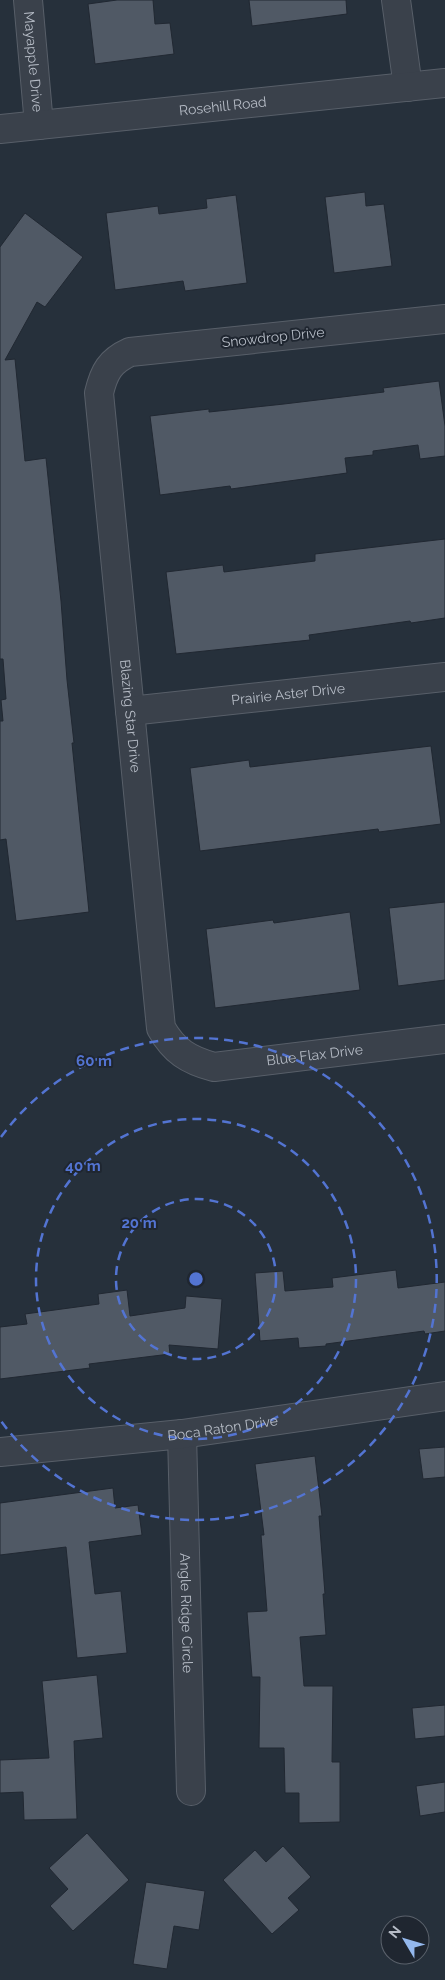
<svg xmlns="http://www.w3.org/2000/svg" width="445" height="1980" viewBox="0 0 445 1980" font-family="Raleway,sans-serif">
	<style>
		.building { fill: #505965; stroke: #212832 }
		.lines { fill: none; stroke-linecap: round; stroke-linejoin: round }
		.minor-casing { stroke: #585f69; stroke-width: 30 }
		.minor { stroke: #3a414b; stroke-width: 28 }
		.ring { fill: none; stroke: #5374d2; stroke-width: 2.5; stroke-dasharray: 9 6 }
		.labels { text-anchor: middle; dominant-baseline: central; stroke-width: 4; stroke-linejoin: round; paint-order: stroke }
		.street-label { font-size: 14px; fill: #b6bcc6; stroke: #1f2630 }
		.centre { fill: #5374d2; stroke: #1f2630; stroke-width: 2.5 }
		.ring-label { font-size: 15px; text-anchor: middle; font-weight: bold; fill: #5374d2; stroke: #1f2630; stroke-width: 4; stroke-linejoin: round; paint-order: stroke }
	</style>
	<rect width="100%" height="100%" fill="#26303b"/>
	<!-- building -->
	<path class="building" d="M 117,0 L 153,0 L 155,24 L 170,23 L 174,54 L 95,64 L 88,4 Z
		M 249,0 L 346,0 L 347,14 L 252,26 Z
		M 365,192 L 366,206 L 384,204 L 392,266 L 334,273 L 325,197 Z
		M 236,195 L 247,283 L 185,291 L 183,281 L 115,290 L 106,213 L 158,206 L 159,214 L 207,208 L 206,199 Z
		M 25,213 L 83,257 L 45,307 L 37,302 L 5,360 L 15,359 L 25,461 L 46,458 L 61,601 L 67,680 L 74,743 L 72,743 L 89,912 L 16,921 L 6,839 L 0,840 L 0,721 L 3,721 L 1,700 L 6,699 L 3,659 L 0,659 L 0,247 Z
		M 439,381 L 445,426 L 445,456 L 420,459 L 418,445 L 373,451 L 373,455 L 345,458 L 347,473 L 231,489 L 230,486 L 160,495 L 150,416 L 209,409 L 209,412 L 284,404 L 384,392 L 383,388 Z
		M 445,539 L 445,618 L 411,623 L 410,621 L 309,635 L 310,640 L 176,654 L 166,572 L 223,565 L 224,572 L 315,561 L 315,554 Z
		M 431,746 L 441,824 L 379,832 L 378,829 L 200,851 L 190,768 L 249,760 L 250,767 Z
		M 445,902 L 445,980 L 398,986 L 389,908 Z
		M 350,912 L 360,990 L 215,1008 L 206,929 L 273,920 L 274,923 Z
		M 396,1270 L 398,1288 L 445,1282 L 445,1331 L 425,1334 L 424,1331 L 326,1344 L 326,1346 L 299,1348 L 298,1338 L 260,1341 L 255,1273 L 283,1271 L 285,1291 L 333,1287 L 332,1278 Z
		M 127,1290 L 130,1316 L 185,1308 L 186,1296 L 222,1299 L 218,1349 L 169,1345 L 170,1354 L 89,1364 L 90,1368 L 0,1379 L 0,1327 L 27,1324 L 25,1314 L 99,1304 L 98,1294 Z
		M 445,1447 L 445,1477 L 423,1479 L 419,1449 Z
		M 315,1456 L 322,1516 L 319,1516 L 325,1594 L 323,1594 L 326,1635 L 300,1637 L 304,1686 L 333,1686 L 332,1762 L 340,1762 L 340,1822 L 299,1823 L 299,1793 L 285,1793 L 284,1748 L 259,1748 L 260,1677 L 252,1677 L 247,1612 L 267,1611 L 261,1535 L 264,1535 L 255,1464 Z
		M 113,1488 L 115,1508 L 138,1505 L 142,1535 L 89,1542 L 95,1594 L 121,1591 L 127,1653 L 77,1658 L 66,1547 L 0,1555 L 0,1503 Z
		M 97,1675 L 103,1738 L 74,1741 L 77,1819 L 24,1820 L 23,1792 L 0,1793 L 0,1760 L 49,1758 L 42,1681 Z
		M 445,1705 L 445,1736 L 415,1739 L 412,1708 Z
		M 445,1782 L 445,1812 L 420,1816 L 416,1786 Z
		M 87,1833 L 129,1880 L 73,1931 L 50,1906 L 68,1889 L 49,1868 Z
		M 283,1846 L 311,1877 L 288,1898 L 299,1910 L 272,1934 L 223,1880 L 255,1850 L 266,1862 Z
		M 146,1882 L 205,1891 L 199,1930 L 174,1926 L 167,1969 L 133,1964 Z"/>
	<g class="lines">
		<!-- minor casing -->
		<g class="minor-casing">
			<g id="minor">
				<path id="s1" d="M 28,0 L 39,125"/>
				<path d="M 396,0 L 408,87"/>
				<path id="s2" d="M 0,129 L 445,83"/>
				<path id="s3" d="M 445,319 L 130,352 C 110,361 104,372 99,393 L 161,1028 C 174,1051 188,1060 214,1067 L 445,1039"/>
				<path id="s4" d="M 130,711 L 445,677"/>
				<path id="s5" d="M 182,1434 L 191,1791"/>
				<path id="s6" d="M 0,1452 L 182,1434 L 445,1396"/>
			</g>
		</g>
		<!-- minor -->
		<use href="#minor" class="minor"/>
	</g>
	<!-- distance rings -->
	<g class="ring">
		<circle cx="196" cy="1279" r="80"/>
		<circle cx="196" cy="1279" r="160"/>
		<path d="M1 1137A241 241 0 1 1 1 1421"/>
	</g>
	<g class="labels">
		<!-- street labels -->
		<g class="street-label">
			<text stroke="none"><textPath href="#s1" startOffset="62">Mayapple Drive</textPath></text>
			<text stroke="none"><textPath href="#s2" startOffset="224">Rosehill Road</textPath></text>
			<text transform="translate(273 337) rotate(-6)">Snowdrop Drive</text>
			<text stroke="none"><textPath href="#s4" startOffset="159">Prairie Aster Drive</textPath></text>
			<text stroke="none"><textPath href="#s3" startOffset="695">Blazing Star Drive</textPath></text>
			<text stroke="none"><textPath href="#s3" startOffset="1178">Blue Flax Drive</textPath></text>
			<text stroke="none"><textPath href="#s6" startOffset="224">Boca Raton Drive</textPath></text>
			<text stroke="none"><textPath href="#s5" startOffset="179">Angle Ridge Circle</textPath></text>
		</g>
	</g>
	<circle cx="196" cy="1279" r="8" class="centre"/>
	<g class="ring-label">
		<text x="94" y="1066">60 m</text>
		<text x="83" y="1171">40 m</text>
		<text x="139" y="1228">20 m</text>
	</g>
	<!-- north arrow -->
	<g transform="translate(405 1940) rotate(308)"><circle r="24" fill="#1f2630" stroke="#5b626c"/>
	<path d="M0-4L9 19L0 12L-9 19Z" fill="#94b8ed"/>
	<text y="-8" font-size="14" font-weight="bold" text-anchor="middle" fill="#b6bcc6">N</text>
	</g>
</svg>
